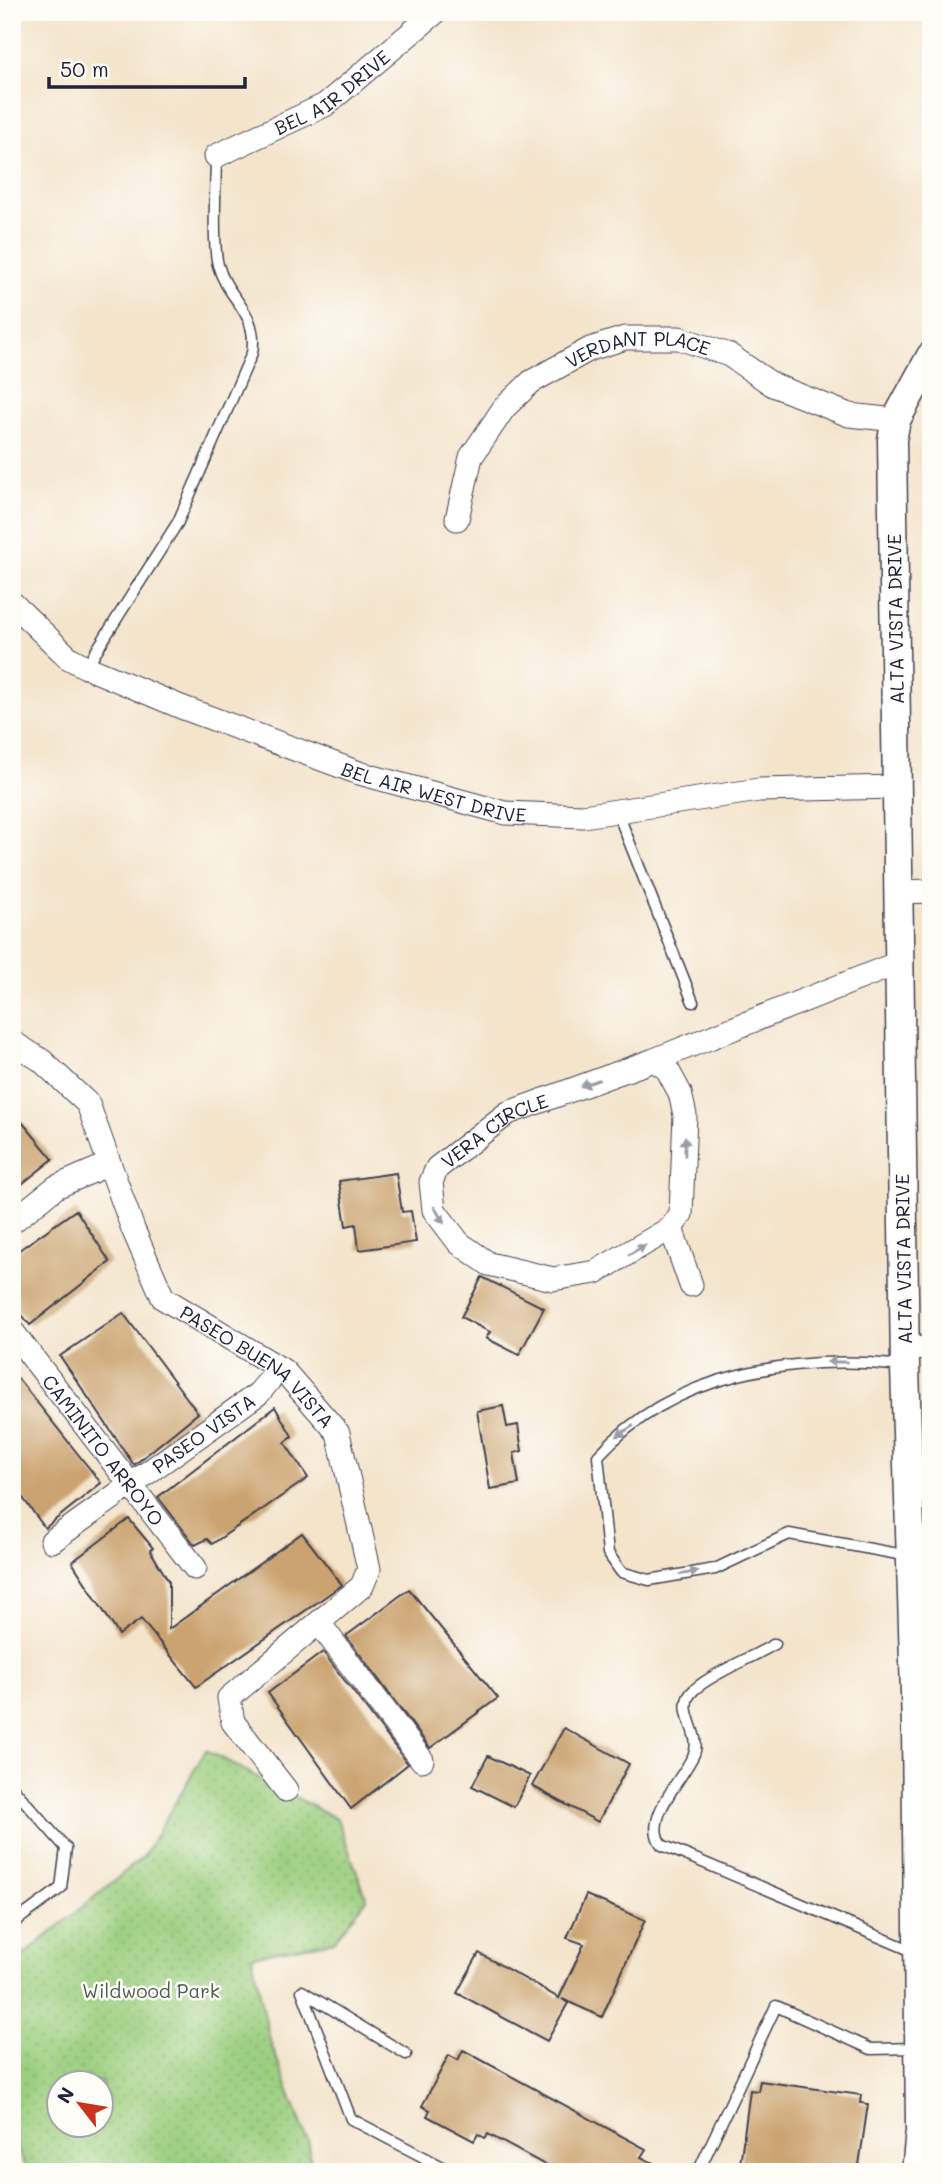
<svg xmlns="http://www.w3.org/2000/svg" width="943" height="2184" viewBox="0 0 943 2184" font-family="Mali,sans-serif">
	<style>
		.park { fill: url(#park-dots); stroke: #5f785e; stroke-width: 2; fill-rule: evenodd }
		.building { fill: #cba36f }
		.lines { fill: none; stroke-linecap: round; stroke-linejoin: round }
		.service-casing { stroke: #413f50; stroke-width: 13 }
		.minor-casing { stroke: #413f50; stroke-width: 25 }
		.tertiary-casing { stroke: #413f50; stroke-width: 31 }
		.service { stroke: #fff; stroke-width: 10 }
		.minor { stroke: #fff; stroke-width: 23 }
		.tertiary { stroke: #fff; stroke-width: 28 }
		.oneway { fill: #9c9ca7 }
		.labels { text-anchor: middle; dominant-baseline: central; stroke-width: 5; stroke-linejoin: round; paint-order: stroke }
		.street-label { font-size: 19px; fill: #22223b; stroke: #fdfcf7 }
		.park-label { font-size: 19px; fill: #4d5f53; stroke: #fdfcf7 }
	</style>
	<defs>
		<pattern id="park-dots" width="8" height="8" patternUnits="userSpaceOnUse" patternTransform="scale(1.75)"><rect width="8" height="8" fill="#9ccf80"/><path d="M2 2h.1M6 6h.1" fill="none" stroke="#86b170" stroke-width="1.8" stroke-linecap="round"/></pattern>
	</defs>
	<rect width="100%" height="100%" fill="#fdfcf7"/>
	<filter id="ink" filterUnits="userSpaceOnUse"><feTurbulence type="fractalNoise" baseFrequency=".0143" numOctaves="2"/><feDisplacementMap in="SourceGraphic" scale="14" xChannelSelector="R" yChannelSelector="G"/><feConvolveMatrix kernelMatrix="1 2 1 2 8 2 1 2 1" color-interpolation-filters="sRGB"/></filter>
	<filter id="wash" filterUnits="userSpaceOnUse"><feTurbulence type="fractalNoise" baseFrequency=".00686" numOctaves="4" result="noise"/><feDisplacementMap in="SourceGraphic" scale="28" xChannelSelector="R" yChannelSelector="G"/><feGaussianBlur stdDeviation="1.57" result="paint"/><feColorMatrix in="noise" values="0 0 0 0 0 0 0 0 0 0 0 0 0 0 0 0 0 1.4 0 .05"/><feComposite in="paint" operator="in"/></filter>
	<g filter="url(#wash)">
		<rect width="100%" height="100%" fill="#f3e4ca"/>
		<!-- park -->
		<path class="park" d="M 206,1750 L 337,1819 L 367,1899 L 334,1941 L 252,1956 L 270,2041 L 309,2144 L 311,2172 L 29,2172 L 12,2140 L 12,1965 L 144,1856 ZM 60,2082 L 102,2082 L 102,2124 L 60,2124 Z"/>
		<g id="blocks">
			<!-- building -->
			<path class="building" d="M 12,1110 L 53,1159 L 12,1192 Z
				M 396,1173 L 402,1212 L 411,1211 L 416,1242 L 359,1250 L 356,1224 L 346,1226 L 339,1181 Z
				M 76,1210 L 110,1262 L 30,1325 L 12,1302 L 12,1255 Z
				M 482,1277 L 544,1308 L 519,1355 L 486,1338 L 490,1332 L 461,1317 Z
				M 123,1313 L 198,1413 L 134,1465 L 60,1356 Z
				M 12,1371 L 101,1483 L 45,1528 L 12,1483 Z
				M 503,1406 L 507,1427 L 518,1425 L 522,1451 L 514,1453 L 519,1484 L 490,1489 L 477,1411 Z
				M 275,1407 L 292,1436 L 285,1443 L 308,1478 L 212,1544 L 207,1539 L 195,1545 L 158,1497 Z
				M 129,1519 L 153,1548 L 150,1550 L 169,1582 L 169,1629 L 302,1533 L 342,1585 L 196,1687 L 141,1619 L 119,1635 L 72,1562 Z
				M 409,1589 L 498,1698 L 430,1748 L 346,1636 Z
				M 323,1652 L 408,1764 L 351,1809 L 268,1693 Z
				M 564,1728 L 629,1764 L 598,1822 L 532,1786 Z
				M 488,1756 L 530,1776 L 514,1807 L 472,1786 Z
				M 586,1895 L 645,1920 L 602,2017 L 562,1999 L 568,2003 L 547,2041 L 457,1993 L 479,1953 L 559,1998 L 584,1944 L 567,1938 Z
				M 463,2050 L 646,2149 L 641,2157 L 671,2172 L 558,2172 L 488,2134 L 485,2138 L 478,2134 L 474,2141 L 427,2116 L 430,2110 L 422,2106 L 449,2055 L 458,2060 Z
				M 760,2081 L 861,2095 L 860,2103 L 868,2104 L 858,2172 L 739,2172 L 750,2090 L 758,2091 Z"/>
		</g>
	</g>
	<g filter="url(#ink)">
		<use href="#blocks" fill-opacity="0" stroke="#413f50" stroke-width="2"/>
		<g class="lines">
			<!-- service casing -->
			<g class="service-casing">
				<path id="service" d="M 86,667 L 178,522 L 252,353 C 259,311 228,301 218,265 C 212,243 216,183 216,156
					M 617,811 L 693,1002
					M 902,1366 C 795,1354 674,1372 598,1456 L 608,1553 L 621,1572 L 649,1580 L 715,1569 L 789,1534 L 909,1556
					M 775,1644 C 753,1657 713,1673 695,1689 C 672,1708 703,1732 694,1754 C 683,1779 641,1820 662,1845 L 915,1952
					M 12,1787 L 66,1848 L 61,1888 L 12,1924
					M 406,2054 L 302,1991 L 351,2119 L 452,2172
					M 698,2172 L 776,2006 L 871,2049 L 917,2048"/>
			</g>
			<!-- minor casing -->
			<g class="minor-casing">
				<g id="minor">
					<path id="s1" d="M 216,156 L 325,105 L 436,12"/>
					<path id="s2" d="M 457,519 L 471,457 L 504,408 L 531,382 L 590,349 L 625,338 L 679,338 L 729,355 L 773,385 L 849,415 L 896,420"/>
					<path id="s3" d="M 12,603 L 69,658 L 86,667 L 181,707 L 359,773 L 505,813 L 583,816 L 759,790 L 897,787"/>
					<path d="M 898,892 L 931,891"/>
					<path id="s4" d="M 12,1042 L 41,1060 L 88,1104 L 133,1229 L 163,1298 L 284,1371 L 338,1433 L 369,1569 L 362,1586 L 229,1698 L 233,1722 L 286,1790"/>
					<path id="s5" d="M 654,1060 L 667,1069 L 680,1093 L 685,1115 L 681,1214 L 671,1228 L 596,1272 L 553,1279 L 489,1264 L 459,1243 L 434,1210 L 431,1182 L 437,1168 L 508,1113 L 654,1060 L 898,963"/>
					<path d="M 12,1222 L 56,1187 L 109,1164"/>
					<path d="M 671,1228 L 691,1285"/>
					<path id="s6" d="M 12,1331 L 195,1568"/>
					<path d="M 905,1349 L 931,1348"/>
					<path id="s7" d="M 52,1541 L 259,1393 L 279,1368"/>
					<path d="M 319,1623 L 422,1760"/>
				</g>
			</g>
			<!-- tertiary casing -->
			<g class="tertiary-casing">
				<path id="tertiary" d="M 916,2172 L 920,2130 L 916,1726 L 905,1367 L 892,440 L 896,420 L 931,356"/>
			</g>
			<!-- service -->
			<use href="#service" class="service"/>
			<!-- minor -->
			<use href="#minor" class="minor"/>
			<!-- tertiary -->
			<use href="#tertiary" class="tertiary"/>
		</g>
		<!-- one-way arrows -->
		<defs><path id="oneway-solid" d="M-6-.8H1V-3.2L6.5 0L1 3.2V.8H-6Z" transform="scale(1.75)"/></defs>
		<g class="oneway">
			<use href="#oneway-solid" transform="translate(590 1083) rotate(160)"/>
			<use href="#oneway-solid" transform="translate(685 1146) rotate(-89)"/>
			<use href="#oneway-solid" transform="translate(439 1215) rotate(60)"/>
			<use href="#oneway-solid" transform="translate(637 1250) rotate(-30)"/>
			<use href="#oneway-solid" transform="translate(837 1362) rotate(180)"/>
			<use href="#oneway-solid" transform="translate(625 1431) rotate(147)"/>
			<use href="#oneway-solid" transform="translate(689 1573) rotate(-10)"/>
		</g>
	</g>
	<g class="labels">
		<!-- street labels -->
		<g class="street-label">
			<text stroke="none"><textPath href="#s1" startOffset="133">BEL AIR DRIVE</textPath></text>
			<text stroke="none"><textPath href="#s2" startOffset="276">VERDANT PLACE</textPath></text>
			<text transform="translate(895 619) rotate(-91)">ALTA VISTA DRIVE</text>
			<text stroke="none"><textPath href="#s3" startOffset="469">BEL AIR WEST DRIVE</textPath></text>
			<text stroke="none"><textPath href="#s5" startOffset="569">VERA CIRCLE</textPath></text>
			<text transform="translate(903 1259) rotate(-91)">ALTA VISTA DRIVE</text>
			<text stroke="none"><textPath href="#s4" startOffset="424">PASEO BUENA VISTA</textPath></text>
			<text stroke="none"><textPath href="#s7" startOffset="186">PASEO VISTA</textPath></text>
			<text stroke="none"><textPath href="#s6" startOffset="150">CAMINITO ARROYO</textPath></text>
		</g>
		<!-- park labels -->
		<g class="park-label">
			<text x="151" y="1990">Wildwood Park</text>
		</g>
	</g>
	<!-- margin -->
	<rect width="943" height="2184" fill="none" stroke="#fdfcf7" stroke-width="42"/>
	<!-- north arrow -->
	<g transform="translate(80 2104) rotate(301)"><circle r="33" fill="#fdfcf7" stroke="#a5a5ac" stroke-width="2"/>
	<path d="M0-5L12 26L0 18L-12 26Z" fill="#c8321e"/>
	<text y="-10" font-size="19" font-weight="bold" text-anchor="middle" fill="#22223b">N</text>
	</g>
	<!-- scale -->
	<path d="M49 77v10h196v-10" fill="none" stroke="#22223b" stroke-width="3.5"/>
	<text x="60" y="77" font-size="21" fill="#22223b" stroke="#fdfcf7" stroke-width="5" paint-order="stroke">50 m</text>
</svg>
